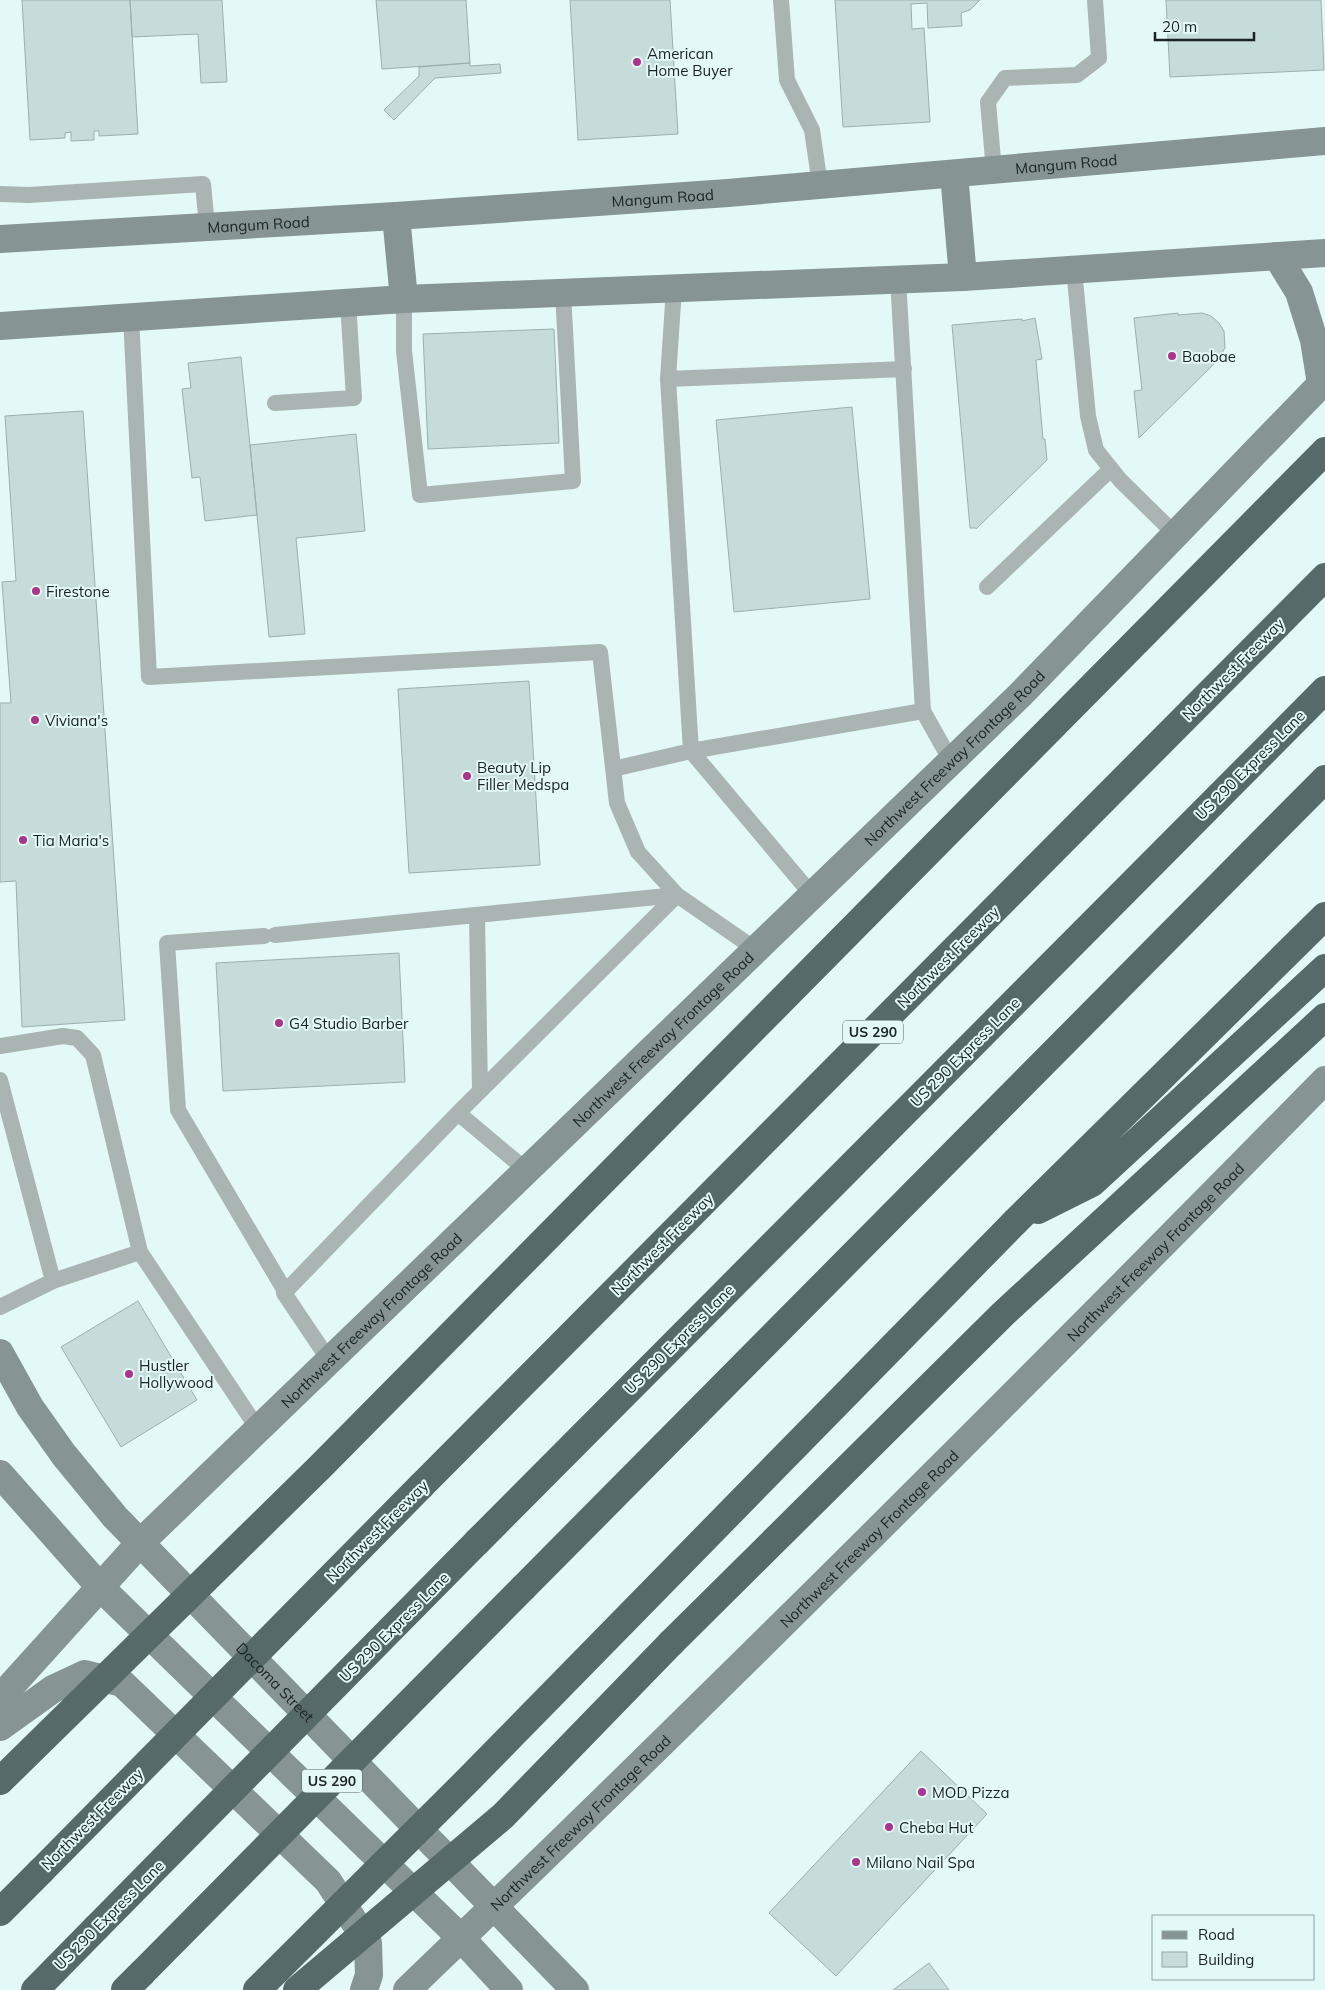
<svg xmlns="http://www.w3.org/2000/svg" width="1325" height="1990" viewBox="0 0 1325 1990" font-family="Mulish,sans-serif">
	<style>
		.building { fill: #c6dcda; stroke: #9ab0ae }
		.lines { fill: none; stroke-linecap: round; stroke-linejoin: round }
		.lane { stroke: #aab4b3; stroke-width: 16 }
		.secondary { stroke: #869493; stroke-width: 28 }
		.highway { stroke: #566b69; stroke-width: 28 }
		.highway-bridge { stroke: #566b69; stroke-width: 28 }
		.poi-dot { fill: #ab358d; stroke: #e2f9f7; stroke-width: 2 }
		.labels { text-anchor: middle; dominant-baseline: central; stroke-width: 4; stroke-linejoin: round; paint-order: stroke }
		.shield { fill: #e2f9f7; stroke: #576363; stroke-width: 1 }
		.shield-label { font-size: 14px; font-weight: bold; fill: #1b2323 }
		.poi-label { font-size: 15px; fill: #1b2323; stroke: #e2f9f7; text-anchor: start }
		.street-label { font-size: 15px; fill: #1b2323; stroke: #e2f9f7 }
	</style>
	<rect width="100%" height="100%" fill="#e2f9f7"/>
	<!-- building -->
	<path class="building" d="M 22,0 L 130,0 L 138,134 L 99,136 L 99,131 L 94,131 L 94,140 L 71,141 L 71,132 L 65,133 L 65,138 L 30,140 Z
		M 130,0 L 222,0 L 227,82 L 201,83 L 198,34 L 132,37 Z
		M 376,0 L 466,0 L 470,63 L 382,69 Z
		M 570,0 L 670,0 L 678,134 L 578,140 Z
		M 835,0 L 980,0 L 970,10 L 961,13 L 962,26 L 928,28 L 927,3 L 911,4 L 912,29 L 924,28 L 930,122 L 843,127 Z
		M 1166,0 L 1321,0 L 1324,70 L 1170,77 Z
		M 470,63 L 470,66 L 500,64 L 501,73 L 435,78 L 394,120 L 384,110 L 419,76 L 419,67 Z
		M 1178,313 L 1178,315 L 1202,313 L 1211,316 L 1219,323 L 1224,331 L 1225,348 L 1216,362 L 1139,438 L 1134,391 L 1142,390 L 1134,318 Z
		M 1035,318 L 1042,359 L 1036,360 L 1043,439 L 1045,439 L 1047,460 L 976,529 L 976,528 L 970,528 L 952,325 L 1022,319 L 1022,321 Z
		M 554,329 L 559,443 L 428,449 L 423,334 Z
		M 241,357 L 257,515 L 205,521 L 200,477 L 192,478 L 182,389 L 191,388 L 188,363 Z
		M 852,407 L 870,599 L 734,612 L 716,420 Z
		M 83,411 L 125,1020 L 22,1027 L 16,881 L 0,882 L 0,703 L 11,703 L 2,582 L 16,581 L 5,416 Z
		M 356,434 L 365,531 L 296,538 L 305,634 L 269,637 L 250,445 Z
		M 529,681 L 540,865 L 409,873 L 398,689 Z
		M 399,953 L 405,1082 L 223,1091 L 216,963 Z
		M 138,1301 L 197,1400 L 121,1447 L 61,1347 Z
		M 921,1751 L 987,1814 L 836,1976 L 769,1913 Z
		M 929,1963 L 949,1990 L 893,1990 Z"/>
	<g class="lines">
		<!-- lane -->
		<path class="lane" d="M 781,0 L 787,80 L 812,130 L 820,185
			M 994,171 L 988,102 L 1005,78 L 1077,75 L 1099,58 L 1095,0
			M 0,194 L 29,195 L 203,184 L 207,227
			M 1074,269 L 1088,416 L 1096,450 L 1120,480 L 1175,534
			M 898,279 L 923,711 L 951,761
			M 674,288 L 668,379 L 904,369
			M 404,299 L 404,351 L 420,495 L 573,481 L 563,292
			M 131,317 L 149,677 L 600,652 L 617,803 L 638,852 L 677,895 L 755,949
			M 668,379 L 691,751 L 812,895
			M 275,403 L 354,398 L 348,302
			M 987,587 L 1111,469
			M 613,769 L 691,751 L 923,711
			M 477,915 L 480,1091
			M 275,935 L 677,895
			M 264,936 L 167,943 L 178,1110 L 285,1291
			M 0,1046 L 63,1036 L 77,1038 L 93,1055 L 140,1252
			M 0,1080 L 53,1281 L 140,1252 L 258,1429
			M 458,1113 L 526,1170
			M 0,1307 L 53,1281
			M 329,1360 L 284,1293 L 458,1113 L 677,895"/>
		<!-- secondary -->
		<g class="secondary">
			<path d="M 954,174 L 963,277"/>
			<path d="M 396,216 L 404,299"/>
			<path id="s1" d="M 0,239 L 396,216 L 728,193 L 1325,141"/>
			<path d="M 1277,256 L 1299,292 L 1314,340 L 1321,384"/>
			<path d="M 0,326 L 404,299 L 963,277 L 1325,253"/>
			<path id="s2" d="M 0,1353 L 30,1407 L 64,1455 L 115,1517 L 575,1990"/>
			<path d="M 0,1474 L 100,1587 L 461,1938 L 509,1990"/>
			<path id="s3" d="M 0,1698 L 140,1543 L 1020,695 L 1325,380"/>
			<path d="M 0,1727 L 53,1689 L 85,1674 L 122,1683 L 328,1881 L 368,1943 L 369,1975 L 364,1990"/>
			<path id="s4" d="M 407,1990 C 718,1692 1023,1387 1325,1080"/>
		</g>
		<!-- highway -->
		<path class="highway" d="M 1038,1210 L 1092,1183 L 1325,968
			M 1015,1222 L 1325,916
			M 421,1486 L 1325,577
			M 477,1542 L 1325,690
			M 523,1588 L 1325,779
			M 671,1643 L 1003,1314 L 1325,1017
			M 0,1912 L 41,1871
			M 35,1990 L 96,1928
			M 125,1990 L 142,1973"/>
		<!-- highway-bridge -->
		<path class="highway-bridge" d="M 0,1781 L 320,1467 L 1325,451
			M 41,1871 L 421,1486
			M 96,1928 L 477,1542
			M 142,1973 L 523,1588
			M 257,1990 L 470,1778 L 1015,1222
			M 297,1990 L 503,1816 L 671,1643"/>
	</g>
	<!-- markers -->
	<g class="poi-dot">
		<circle cx="637" cy="62" r="5"/>
		<circle cx="1172" cy="356" r="5"/>
		<circle cx="36" cy="591" r="5"/>
		<circle cx="35" cy="720" r="5"/>
		<circle cx="467" cy="776" r="5"/>
		<circle cx="23" cy="840" r="5"/>
		<circle cx="279" cy="1023" r="5"/>
		<circle cx="129" cy="1374" r="5"/>
		<circle cx="922" cy="1792" r="5"/>
		<circle cx="889" cy="1827" r="5"/>
		<circle cx="856" cy="1862" r="5"/>
	</g>
	<g class="labels">
		<!-- shield labels -->
		<g class="shield">
			<rect x="843" y="1020.5" width="60" height="23" rx="4"/>
			<rect x="302" y="1769.5" width="60" height="23" rx="4"/>
		</g>
		<g class="shield-label">
			<text x="873" y="1032">US 290</text>
			<text x="332" y="1781">US 290</text>
		</g>
		<!-- poi labels -->
		<g class="poi-label">
			<text x="647" y="53">American<tspan x="647" dy="17">Home Buyer</tspan></text>
			<text x="1182" y="356">Baobae</text>
			<text x="46" y="591">Firestone</text>
			<text x="45" y="720">Viviana's</text>
			<text x="477" y="767">Beauty Lip<tspan x="477" dy="17">Filler Medspa</tspan></text>
			<text x="33" y="840">Tia Maria's</text>
			<text x="289" y="1023">G4 Studio Barber</text>
			<text x="139" y="1365">Hustler<tspan x="139" dy="17">Hollywood</tspan></text>
			<text x="932" y="1792">MOD Pizza</text>
			<text x="899" y="1827">Cheba Hut</text>
			<text x="866" y="1862">Milano Nail Spa</text>
		</g>
		<!-- street labels -->
		<g class="street-label">
			<text stroke="none"><textPath href="#s1" startOffset="1069">Mangum Road</textPath></text>
			<text stroke="none"><textPath href="#s1" startOffset="664">Mangum Road</textPath></text>
			<text stroke="none"><textPath href="#s1" startOffset="259">Mangum Road</textPath></text>
			<text transform="translate(1233 669) rotate(-45)">Northwest Freeway</text>
			<text stroke="none"><textPath href="#s3" startOffset="1340">Northwest Freeway Frontage Road</textPath></text>
			<text transform="translate(1250 765) rotate(-45)">US 290 Express Lane</text>
			<text transform="translate(948 957) rotate(-45)">Northwest Freeway</text>
			<text stroke="none"><textPath href="#s3" startOffset="935">Northwest Freeway Frontage Road</textPath></text>
			<text transform="translate(965 1052) rotate(-45)">US 290 Express Lane</text>
			<text transform="translate(662 1244) rotate(-45)">Northwest Freeway</text>
			<text stroke="none"><textPath href="#s4" startOffset="1051">Northwest Freeway Frontage Road</textPath></text>
			<text stroke="none"><textPath href="#s3" startOffset="530">Northwest Freeway Frontage Road</textPath></text>
			<text transform="translate(679 1339) rotate(-45)">US 290 Express Lane</text>
			<text transform="translate(377 1531) rotate(-45)">Northwest Freeway</text>
			<text stroke="none"><textPath href="#s4" startOffset="646">Northwest Freeway Frontage Road</textPath></text>
			<text transform="translate(394 1627) rotate(-45)">US 290 Express Lane</text>
			<text stroke="none"><textPath href="#s2" startOffset="431">Dacoma Street</textPath></text>
			<text transform="translate(92 1819) rotate(-45)">Northwest Freeway</text>
			<text stroke="none"><textPath href="#s4" startOffset="241">Northwest Freeway Frontage Road</textPath></text>
			<text transform="translate(109 1915) rotate(-45)">US 290 Express Lane</text>
		</g>
	</g>
	<!-- legend -->
	<rect x="1152" y="1915" width="162" height="65" fill="#e2f9f7" stroke="#92a3a2"/>
	<rect x="1162" y="1931" width="25" height="8" fill="#869493" stroke="#92a3a2"/>
	<text x="1198" y="1940" font-size="15" fill="#1b2323">Road</text>
	<rect x="1162" y="1952" width="25" height="15" fill="#c6dcda" stroke="#92a3a2"/>
	<text x="1198" y="1965" font-size="15" fill="#1b2323">Building</text>
	<!-- scale -->
	<path d="M1155 32v8h99v-8" fill="none" stroke="#1b2323" stroke-width="2.5"/>
	<text x="1162" y="32" font-size="15" fill="#1b2323" stroke="#e2f9f7" stroke-width="4" paint-order="stroke">20 m</text>
</svg>
